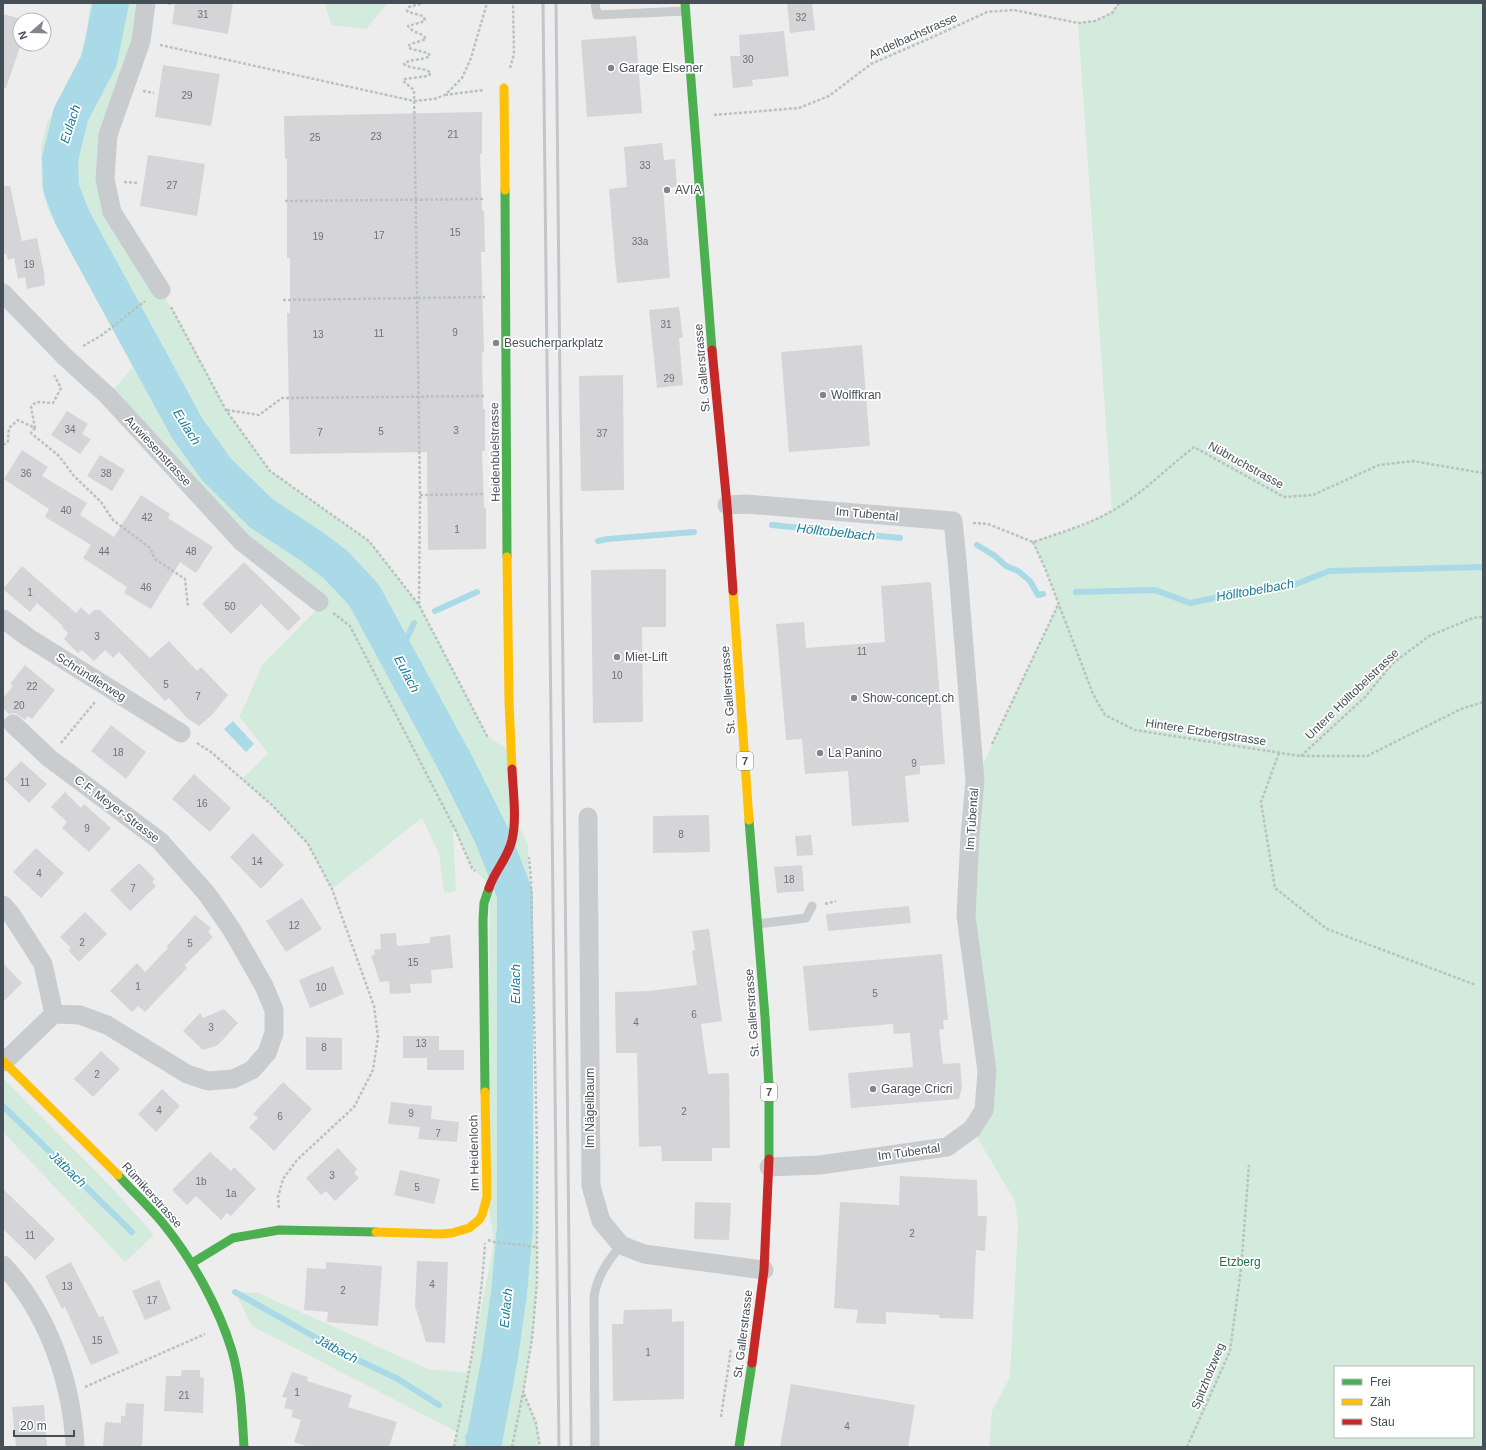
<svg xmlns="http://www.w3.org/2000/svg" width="1486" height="1450" viewBox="0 0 1486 1450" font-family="Arial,sans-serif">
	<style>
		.green { fill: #d3ebdc; fill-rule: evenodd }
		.water { fill: #aad9e7 }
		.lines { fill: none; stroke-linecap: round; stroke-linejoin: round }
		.stream { stroke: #aad9e7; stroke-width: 6 }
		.river { stroke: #aad9e7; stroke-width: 36 }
		.building { fill: #d5d5d7 }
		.path { stroke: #b8c2be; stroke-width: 2.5; stroke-dasharray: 3 2; stroke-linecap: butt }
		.lane { stroke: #c9ccce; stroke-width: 9 }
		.street { stroke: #c9ccce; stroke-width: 19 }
		.fast { stroke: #4caf50; stroke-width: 9 }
		.slow { stroke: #ffc107; stroke-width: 9 }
		.jam { stroke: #c62828; stroke-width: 9 }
		.rail { stroke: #c4c5c7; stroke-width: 3 }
		.poi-dot { fill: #81868c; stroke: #fff; stroke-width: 1.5 }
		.labels { text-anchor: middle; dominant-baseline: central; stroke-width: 3.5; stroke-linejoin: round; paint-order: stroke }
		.number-label { font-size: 10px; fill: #6b7279 }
		.shield { fill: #fff; stroke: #7e848a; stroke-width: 1 }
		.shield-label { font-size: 11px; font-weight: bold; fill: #464f58 }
		.street-label { font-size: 12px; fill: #464f58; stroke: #fff }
		.poi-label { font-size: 12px; fill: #464f58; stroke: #fff; text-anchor: start }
		.park-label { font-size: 12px; fill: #1e7249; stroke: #fff }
		.water-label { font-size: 13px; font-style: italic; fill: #177c99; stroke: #fff }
	</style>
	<rect width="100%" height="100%" fill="#eeeded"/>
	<!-- green -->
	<path class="green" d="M 90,3 L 146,3 L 105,179 L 161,290 L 182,326 L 226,410 L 270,471 L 369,541 L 419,605 L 487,736 L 511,752 L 514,816 L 528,845 L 537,1247 L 536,1302 L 532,1339 L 523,1393 L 536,1423 L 540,1447 L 454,1447 L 457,1432 L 252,1326 L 235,1292 L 258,1293 L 428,1369 L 469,1373 L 494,1242 L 487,1197 L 490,885 L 472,868 L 455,829 L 453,831 L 456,891 L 444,893 L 439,854 L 422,818 L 332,889 L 308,844 L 272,805 L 242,779 L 268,753 L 239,716 L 246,703 L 262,665 L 322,604 L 242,542 L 108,396 L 133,367 L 48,209 L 42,187 L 41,147 L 47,123 L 72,78 L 86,39 Z
		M 325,3 L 388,3 L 366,29 L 331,25 Z
		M 1119,3 L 1483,3 L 1483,1447 L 989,1447 L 992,1411 L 1010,1377 L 1018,1225 L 1015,1201 L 972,1129 L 984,1110 L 966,916 L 975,781 L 1059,603 L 1045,568 L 1033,542 L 1082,526 L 1112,511 L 1078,23 C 1096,21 1107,19 1119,3 ZM 1335,1367 L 1473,1367 L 1473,1437 L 1335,1437 Z
		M 3,1078 L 115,1191 L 154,1235 L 125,1262 L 3,1132 Z"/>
	<!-- water -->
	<path class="water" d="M 233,721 L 254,744 L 246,752 L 224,729 Z"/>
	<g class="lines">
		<!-- stream -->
		<path class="stream" d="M 772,525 L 900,538
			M 598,541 L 608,539 L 694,532
			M 977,545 L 995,556 L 1006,566 L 1018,571 L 1030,581 L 1038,595 L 1043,594
			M 1076,592 L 1155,590 L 1190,603 L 1257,589 L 1291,586 L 1329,571 L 1483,567
			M 435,611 L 477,592
			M 398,657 L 414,623
			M 3,1106 L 132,1232
			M 235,1292 L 343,1353 L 398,1379 L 439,1405
			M 468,1437 L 479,1447"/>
		<!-- river -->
		<path class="river" d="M 111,3 L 99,61 L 71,114 L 60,159 L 61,188 L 72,217 L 187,428 L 217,470 L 261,513 L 314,548 L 336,565 L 364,595 L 457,766 L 492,836 L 515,894 L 515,1227 L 509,1293 L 500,1357 L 483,1447"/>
	</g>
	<!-- building -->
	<path class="building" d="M 175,3 L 233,3 L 228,34 L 172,24 Z
		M 787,3 L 812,3 L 815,30 L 790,33 Z
		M 3,14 L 25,20 L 20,20 L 21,44 L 6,88 L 3,88 Z
		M 784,31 L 789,76 L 752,80 L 753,86 L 733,88 L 730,56 L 740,56 L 739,35 Z
		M 636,36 L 642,113 L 587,117 L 581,40 Z
		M 163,65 L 220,74 L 211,126 L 155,117 Z
		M 482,112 L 482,154 L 480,154 L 482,211 L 484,211 L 485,252 L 481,252 L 484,352 L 482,352 L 483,409 L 485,409 L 485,451 L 482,451 L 484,508 L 486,508 L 486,549 L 428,550 L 427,452 L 290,454 L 287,313 L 290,313 L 290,258 L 287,258 L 287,159 L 285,159 L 284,116 Z
		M 662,143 L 664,160 L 675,159 L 677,187 L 663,188 L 670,278 L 617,283 L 609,189 L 627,187 L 624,147 Z
		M 148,155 L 205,164 L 197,216 L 140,206 Z
		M 3,186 L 10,186 L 22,241 L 37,238 L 44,272 L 45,285 L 27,289 L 25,277 L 18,279 L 14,258 L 8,260 L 6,254 L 3,254 Z
		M 679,307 L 683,338 L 679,338 L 683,385 L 657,388 L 649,310 Z
		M 862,345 L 870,446 L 789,452 L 781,352 Z
		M 623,375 L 624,490 L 581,491 L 579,376 Z
		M 67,411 L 88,424 L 82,434 L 91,439 L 80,454 L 51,435 Z
		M 22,450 L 48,467 L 42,476 L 87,503 L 80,515 L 114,537 L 141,495 L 170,514 L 168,518 L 213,547 L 196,573 L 180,562 L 151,609 L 124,593 L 127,587 L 83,558 L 91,545 L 45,517 L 49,509 L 4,479 Z
		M 100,455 L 125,470 L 112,491 L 87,476 Z
		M 244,562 L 301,618 L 288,631 L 261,604 L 231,634 L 202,604 Z
		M 22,566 L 76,613 L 81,607 L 89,615 L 94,610 L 100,610 L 150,658 L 169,641 L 197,671 L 201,667 L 228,695 L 213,714 L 199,726 L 188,719 L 169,698 L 165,701 L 119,652 L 113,658 L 105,650 L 94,661 L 82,650 L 78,653 L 64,639 L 68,633 L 62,627 L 63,626 L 37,603 L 30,612 L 3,589 Z
		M 666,569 L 666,627 L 642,627 L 643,722 L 593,723 L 591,570 Z
		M 931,582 L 945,764 L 920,766 L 920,774 L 905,776 L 909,822 L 852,826 L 848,771 L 805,774 L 802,739 L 786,740 L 776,624 L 804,622 L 806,648 L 885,642 L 881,586 Z
		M 25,665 L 55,690 L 32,719 L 28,716 L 25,720 L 20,716 L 15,713 L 9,714 L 3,708 L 3,698 L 13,686 L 10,684 Z
		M 111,725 L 146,752 L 126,779 L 91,751 Z
		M 21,761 L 47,784 L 29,803 L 4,779 Z
		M 194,774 L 231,808 L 210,832 L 172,799 Z
		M 65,792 L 81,808 L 84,804 L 111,828 L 89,852 L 62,828 L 67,822 L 51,807 Z
		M 709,815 L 710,852 L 653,853 L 653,816 Z
		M 253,833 L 284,865 L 261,889 L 230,857 Z
		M 811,835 L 813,855 L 797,856 L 795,836 Z
		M 36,848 L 64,873 L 41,898 L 13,872 Z
		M 139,863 L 155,879 L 152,882 L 156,886 L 130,911 L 110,890 Z
		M 802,865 L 804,891 L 777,893 L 774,867 Z
		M 302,898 L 322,929 L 286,952 L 266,921 Z
		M 909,906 L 911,923 L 828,931 L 826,914 Z
		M 85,912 L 107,934 L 79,962 L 68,950 L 71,948 L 60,937 Z
		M 195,915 L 211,928 L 208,932 L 213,937 L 185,965 L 187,968 L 145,1012 L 138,1006 L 132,1012 L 110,991 L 137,963 L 145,972 L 168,948 L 167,946 Z
		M 709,929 L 722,1021 L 701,1024 L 708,1074 L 729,1073 L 730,1148 L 712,1148 L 712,1161 L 662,1161 L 661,1146 L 639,1147 L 637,1053 L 616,1053 L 615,992 L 649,991 L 697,985 L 692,951 L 695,950 L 692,931 Z
		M 396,933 L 397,946 L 430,943 L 430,937 L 450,935 L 453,968 L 431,970 L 432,983 L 410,984 L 411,993 L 390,994 L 389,981 L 380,982 L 371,956 L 375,954 L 374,950 L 381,949 L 380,934 Z
		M 942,954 L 948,1020 L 943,1020 L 944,1029 L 939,1030 L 943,1064 L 960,1063 L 962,1088 L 959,1099 L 851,1108 L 848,1073 L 913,1067 L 910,1033 L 894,1034 L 893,1024 L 809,1031 L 803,966 Z
		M 3,963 L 22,983 L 3,1002 Z
		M 333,966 L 344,994 L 310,1008 L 299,980 Z
		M 224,1009 L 238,1023 L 218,1045 L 203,1050 L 183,1031 L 200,1013 L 203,1018 Z
		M 403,1036 L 439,1036 L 439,1050 L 464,1050 L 464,1070 L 427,1070 L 427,1058 L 403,1058 Z
		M 306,1037 L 342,1038 L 342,1070 L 306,1070 Z
		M 101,1051 L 120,1069 L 93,1097 L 74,1079 Z
		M 283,1082 L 312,1109 L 274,1151 L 249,1127 L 258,1118 L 253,1114 Z
		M 162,1089 L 180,1106 L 156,1132 L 138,1114 Z
		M 391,1102 L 432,1106 L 431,1119 L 459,1122 L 457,1142 L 418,1139 L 420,1127 L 388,1124 Z
		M 338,1148 L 357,1169 L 354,1173 L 359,1178 L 335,1201 L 326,1191 L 321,1195 L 306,1178 Z
		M 210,1152 L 231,1171 L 234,1167 L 256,1189 L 231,1216 L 227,1213 L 221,1220 L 196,1196 L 187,1205 L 172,1190 Z
		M 400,1170 L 440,1179 L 434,1204 L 394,1195 Z
		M 900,1176 L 977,1180 L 978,1216 L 987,1216 L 985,1251 L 976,1250 L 973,1319 L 940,1318 L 939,1315 L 886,1312 L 886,1324 L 856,1323 L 858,1310 L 834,1308 L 840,1202 L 899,1205 Z
		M 3,1189 L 55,1239 L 35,1260 L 3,1229 Z
		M 695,1202 L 731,1203 L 729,1240 L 694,1239 Z
		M 417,1261 L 448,1262 L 445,1343 L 426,1342 L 415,1306 Z
		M 71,1262 L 99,1317 L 103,1316 L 119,1353 L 91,1365 L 65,1307 L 62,1309 L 45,1276 Z
		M 326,1262 L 382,1266 L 378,1326 L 327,1322 L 328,1312 L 304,1310 L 307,1268 L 326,1269 Z
		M 159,1280 L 171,1309 L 145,1320 L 132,1291 Z
		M 672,1309 L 672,1322 L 684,1321 L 684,1399 L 613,1401 L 612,1324 L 623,1324 L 624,1310 Z
		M 182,1370 L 200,1370 L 200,1377 L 204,1378 L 203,1413 L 164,1411 L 166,1376 L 181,1376 Z
		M 292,1372 L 308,1377 L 307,1381 L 352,1395 L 348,1407 L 397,1422 L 389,1447 L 309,1447 L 294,1442 L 301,1420 L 291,1417 L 293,1410 L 284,1408 L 287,1398 L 282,1397 Z
		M 791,1384 L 915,1405 L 908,1447 L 780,1447 Z
		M 126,1403 L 144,1404 L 142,1447 L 103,1447 L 105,1422 L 121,1423 L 121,1416 L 125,1416 Z
		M 44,1405 L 47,1447 L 16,1447 L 12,1407 Z"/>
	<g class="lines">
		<!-- path -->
		<path class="path" d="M 168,3 L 171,4
			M 160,45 L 414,101 L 434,99 L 445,95 L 462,78 L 471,58 L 487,3
			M 510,68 L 514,54 L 513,3
			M 143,91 L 154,93
			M 445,95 L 484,90
			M 714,115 L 799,108 L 829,96 L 871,64 L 933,37 L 987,12 L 1014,10 L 1078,23 L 1095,21 L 1112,13 L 1119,3
			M 124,182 L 138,183
			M 285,201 L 483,199
			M 283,300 L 485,297
			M 171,307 L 226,410 L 270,471 L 369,541 L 419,605 L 487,736 L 489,737
			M 83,346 L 102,335 L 145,301
			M 227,410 L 259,415 L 282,398 L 486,396
			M 35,428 L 31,433 L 59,456 L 74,476 L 101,502 L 113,520 L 150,548 L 155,559 L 185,579 L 188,607
			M 3,443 L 5,444 L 8,441 L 9,428 L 18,420 L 35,428 L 31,407 L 36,402 L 53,403 L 61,388 L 54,375
			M 420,495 L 485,494
			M 973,523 L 988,524 L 1033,542 C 1060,533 1087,525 1112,511 C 1142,494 1167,468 1194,447 L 1284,497 L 1313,495 L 1379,465 L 1413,461 L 1483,473
			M 1033,542 L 1045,568 L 1093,694 L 1105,715 L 1135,730 L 1300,756 L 1367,756 L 1461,709 L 1483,702
			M 419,604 L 420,495 L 414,90 L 403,81 L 405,79 L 428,76 L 431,73 C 424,67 412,70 404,64 C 411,58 422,61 430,56 L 428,53 L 411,49 L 408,46 L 411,44 L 426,39 C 422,32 412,33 408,26 L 422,22 L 425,20 L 423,16 L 408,12 L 407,10 L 409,7 L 423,3
			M 333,613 L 350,626 L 455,829 L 472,868 L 475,871
			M 61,743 L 95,702
			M 197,743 L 211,752 L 272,805 L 308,844 L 332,889 L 374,1006 L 378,1037 L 373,1070 L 354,1107 L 297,1160 L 283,1179 L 278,1197 L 279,1209
			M 992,744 L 1059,603
			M 1279,753 L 1261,802 L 1275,888 L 1327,929 L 1476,985
			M 1301,756 L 1365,697 L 1392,664 L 1429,636 L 1473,618 L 1483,617
			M 825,904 L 836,901
			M 488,1240 L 494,1242 L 537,1247
			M 85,1387 L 205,1334
			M 524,1394 L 536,1423 L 540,1447
			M 721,1417 L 731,1349
			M 454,1447 C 468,1380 481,1312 485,1243
			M 512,1447 L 523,1393 L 532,1339 L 537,1282 L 537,1148 L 531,881 L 529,857
			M 1187,1447 L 1230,1351 L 1241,1269 L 1249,1165"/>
		<!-- lane -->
		<path class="lane" d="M 595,3 L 597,15 L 686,11
			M 757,924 L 806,918 L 812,906
			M 595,1447 L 594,1297 C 597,1276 608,1261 621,1245"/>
		<!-- street -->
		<path class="street" d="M 146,3 L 141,41 L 108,135 L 105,179 L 112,212 L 161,290
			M 3,293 L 65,357 L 108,396 L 242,542 L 319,602
			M 727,505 L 746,504 L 953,521 L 957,560 L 975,781 L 970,835 L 966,916 L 987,1071 L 984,1110 L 972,1129 L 947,1147 L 820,1165 L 769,1167
			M 3,619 L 29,638 L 181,733
			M 13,724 L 49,758 L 160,841 L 207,894 L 232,930 L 264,986 L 274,1010 L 274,1033 L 267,1053 L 252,1070 L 233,1079 L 208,1081 L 187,1074 L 107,1025 L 80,1015 L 54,1014
			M 588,817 L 591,1186 L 601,1221 L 621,1245 L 644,1254 L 764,1270
			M 3,905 L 11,914 L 43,964 L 54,1014 L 4,1062
			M 3,1265 C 48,1313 72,1382 75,1447"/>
		<!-- fast -->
		<path class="fast" d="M 685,3 L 712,350
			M 505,190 L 507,557
			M 749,820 L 765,1017 L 769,1087 L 769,1159
			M 485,1092 L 483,920 L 484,903 L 489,888
			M 118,1175 C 133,1192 151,1208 165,1226 C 193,1261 219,1308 232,1351 C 241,1382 242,1415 244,1447
			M 192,1263 L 233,1238 L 279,1230 L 376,1232
			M 739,1447 L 752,1363"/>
		<!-- slow -->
		<path class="slow" d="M 504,88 L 505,190
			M 507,557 L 509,701 L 512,769
			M 733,591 L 749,820
			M 3,1061 L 118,1175
			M 376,1232 L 440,1234 L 452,1233 L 469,1228 L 479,1220 L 482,1215 L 487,1197 L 485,1092"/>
		<!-- jam -->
		<path class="jam" d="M 712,350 L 727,505 L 733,591
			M 489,888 C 494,872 508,858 512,840 C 517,818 513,792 512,769
			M 752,1363 L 764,1270 L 769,1159"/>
		<!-- rail -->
		<path class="rail" d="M 543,3 L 559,1447
			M 556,3 L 571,1447"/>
	</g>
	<!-- markers -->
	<g class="poi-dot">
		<circle cx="611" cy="68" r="4"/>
		<circle cx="667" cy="190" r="4"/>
		<circle cx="496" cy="343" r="4"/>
		<circle cx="823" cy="395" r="4"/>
		<circle cx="617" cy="657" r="4"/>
		<circle cx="854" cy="698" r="4"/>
		<circle cx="820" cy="753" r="4"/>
		<circle cx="873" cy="1089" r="4"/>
	</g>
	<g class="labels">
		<!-- number labels -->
		<g class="number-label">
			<text x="203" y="14">31</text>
			<text x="801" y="17">32</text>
			<text x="748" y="59">30</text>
			<text x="187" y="95">29</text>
			<text x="453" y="134">21</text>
			<text x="376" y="136">23</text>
			<text x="315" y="137">25</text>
			<text x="645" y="165">33</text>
			<text x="172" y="185">27</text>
			<text x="455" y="232">15</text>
			<text x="379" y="235">17</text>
			<text x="318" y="236">19</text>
			<text x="640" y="241">33a</text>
			<text x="29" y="264">19</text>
			<text x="666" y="324">31</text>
			<text x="455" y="332">9</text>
			<text x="379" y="333">11</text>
			<text x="318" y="334">13</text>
			<text x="669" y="378">29</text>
			<text x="70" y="429">34</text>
			<text x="456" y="430">3</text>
			<text x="381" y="431">5</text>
			<text x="320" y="432">7</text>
			<text x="602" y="433">37</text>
			<text x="26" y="473">36</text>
			<text x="106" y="473">38</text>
			<text x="66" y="510">40</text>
			<text x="147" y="517">42</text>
			<text x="457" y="529">1</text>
			<text x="104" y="551">44</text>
			<text x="191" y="551">48</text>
			<text x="146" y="587">46</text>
			<text x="30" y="592">1</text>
			<text x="230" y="606">50</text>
			<text x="97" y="636">3</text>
			<text x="862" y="651">11</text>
			<text x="617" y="675">10</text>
			<text x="166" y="684">5</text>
			<text x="32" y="686">22</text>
			<text x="198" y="696">7</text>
			<text x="19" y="705">20</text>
			<text x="118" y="752">18</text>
			<text x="914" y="763">9</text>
			<text x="25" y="782">11</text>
			<text x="202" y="803">16</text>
			<text x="87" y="828">9</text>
			<text x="681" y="834">8</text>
			<text x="257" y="861">14</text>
			<text x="39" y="873">4</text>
			<text x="789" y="879">18</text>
			<text x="133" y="888">7</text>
			<text x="294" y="925">12</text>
			<text x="82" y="942">2</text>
			<text x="190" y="943">5</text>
			<text x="413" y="962">15</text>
			<text x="138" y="986">1</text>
			<text x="321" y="987">10</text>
			<text x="875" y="993">5</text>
			<text x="694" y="1014">6</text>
			<text x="636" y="1022">4</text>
			<text x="211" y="1027">3</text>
			<text x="421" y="1043">13</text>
			<text x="324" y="1047">8</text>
			<text x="97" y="1074">2</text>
			<text x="159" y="1110">4</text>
			<text x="684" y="1111">2</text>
			<text x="411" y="1113">9</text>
			<text x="280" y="1116">6</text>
			<text x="438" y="1133">7</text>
			<text x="332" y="1175">3</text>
			<text x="201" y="1181">1b</text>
			<text x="417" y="1187">5</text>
			<text x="231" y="1193">1a</text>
			<text x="912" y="1233">2</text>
			<text x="30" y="1235">11</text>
			<text x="432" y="1284">4</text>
			<text x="67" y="1286">13</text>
			<text x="343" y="1290">2</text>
			<text x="152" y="1300">17</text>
			<text x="97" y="1340">15</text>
			<text x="648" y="1352">1</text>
			<text x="297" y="1392">1</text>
			<text x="184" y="1395">21</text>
			<text x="847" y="1426">4</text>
		</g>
		<!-- shield labels -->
		<g class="shield">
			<rect x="737" y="752" width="16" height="18" rx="3"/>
			<rect x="761" y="1083" width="16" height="18" rx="3"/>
		</g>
		<g class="shield-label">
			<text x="745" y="761">7</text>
			<text x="769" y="1092">7</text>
		</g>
		<!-- street labels -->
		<g class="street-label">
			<text transform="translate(913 36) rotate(-24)">Andelbachstrasse</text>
			<text transform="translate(702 368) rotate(-95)">St. Gallerstrasse</text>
			<text transform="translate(158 451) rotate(47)">Auwiesenstrasse</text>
			<text transform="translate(495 452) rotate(-91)">Heidenbüelstrasse</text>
			<text transform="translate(1246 465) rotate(29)">Nübruchstrasse</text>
			<text transform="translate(867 514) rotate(5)">Im Tubental</text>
			<text transform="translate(91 677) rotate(32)">Schründlerweg</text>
			<text transform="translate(728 690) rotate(-94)">St. Gallerstrasse</text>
			<text transform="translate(1352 694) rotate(-44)">Untere Hölltobelstrasse</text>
			<text transform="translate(1206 732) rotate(9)">Hintere Etzbergstrasse</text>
			<text transform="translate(117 809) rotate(37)">C.F. Meyer-Strasse</text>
			<text transform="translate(972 819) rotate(-86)">Im Tubental</text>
			<text transform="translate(752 1013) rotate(-94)">St. Gallerstrasse</text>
			<text transform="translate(590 1108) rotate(-90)">Im Nägelibaum</text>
			<text transform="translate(909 1152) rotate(-8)">Im Tubental</text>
			<text transform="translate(474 1153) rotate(-91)">Im Heidenloch</text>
			<text transform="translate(152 1195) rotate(48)">Rümikerstrasse</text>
			<text transform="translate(743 1334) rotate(-83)">St. Gallerstrasse</text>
			<text transform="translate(1208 1376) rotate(-68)">Spitzholzweg</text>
		</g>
		<!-- poi labels -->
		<g class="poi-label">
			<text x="619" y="68">Garage Elsener</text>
			<text x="675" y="190">AVIA</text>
			<text x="504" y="343">Besucherparkplatz</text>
			<text x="831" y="395">Wolffkran</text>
			<text x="625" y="657">Miet-Lift</text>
			<text x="862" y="698">Show-concept.ch</text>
			<text x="828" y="753">La Panino</text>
			<text x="881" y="1089">Garage Cricri</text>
		</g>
		<!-- park labels -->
		<g class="park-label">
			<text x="1240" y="1262">Etzberg</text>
		</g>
		<!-- water labels -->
		<g class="water-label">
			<text transform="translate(70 124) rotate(-72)">Eulach</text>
			<text transform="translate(187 427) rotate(58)">Eulach</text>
			<text transform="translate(836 532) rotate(6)">Hölltobelbach</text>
			<text transform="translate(1255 590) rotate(-10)">Hölltobelbach</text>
			<text transform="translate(407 674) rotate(62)">Eulach</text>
			<text transform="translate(515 984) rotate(-90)">Eulach</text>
			<text transform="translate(68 1169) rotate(44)">Jätbach</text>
			<text transform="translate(506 1308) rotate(-84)">Eulach</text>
			<text transform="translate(337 1349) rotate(28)">Jätbach</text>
		</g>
	</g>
	<!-- border -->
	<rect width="1486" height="1450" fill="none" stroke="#464f58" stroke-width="8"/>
	<!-- legend -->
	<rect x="1334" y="1366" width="140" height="72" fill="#ffffff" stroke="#b5b9bc"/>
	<rect x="1342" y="1379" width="20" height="6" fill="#4caf50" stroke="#b5b9bc"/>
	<text x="1370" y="1386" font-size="12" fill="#464f58">Frei</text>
	<rect x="1342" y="1399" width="20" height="6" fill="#ffc107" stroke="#b5b9bc"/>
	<text x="1370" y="1406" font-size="12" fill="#464f58">Zäh</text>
	<rect x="1342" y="1419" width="20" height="6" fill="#c62828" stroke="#b5b9bc"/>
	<text x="1370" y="1426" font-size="12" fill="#464f58">Stau</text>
	<!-- north arrow -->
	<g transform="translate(32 32) rotate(250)"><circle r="19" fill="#ffffff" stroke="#b5b9bc"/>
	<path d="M0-3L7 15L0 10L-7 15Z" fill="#81868c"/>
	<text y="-6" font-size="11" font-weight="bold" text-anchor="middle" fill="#464f58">N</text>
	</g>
	<!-- scale -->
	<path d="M14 1430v6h60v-6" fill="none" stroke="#464f58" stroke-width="2"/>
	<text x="20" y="1430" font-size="12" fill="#464f58" stroke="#ffffff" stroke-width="3" paint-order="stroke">20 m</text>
</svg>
